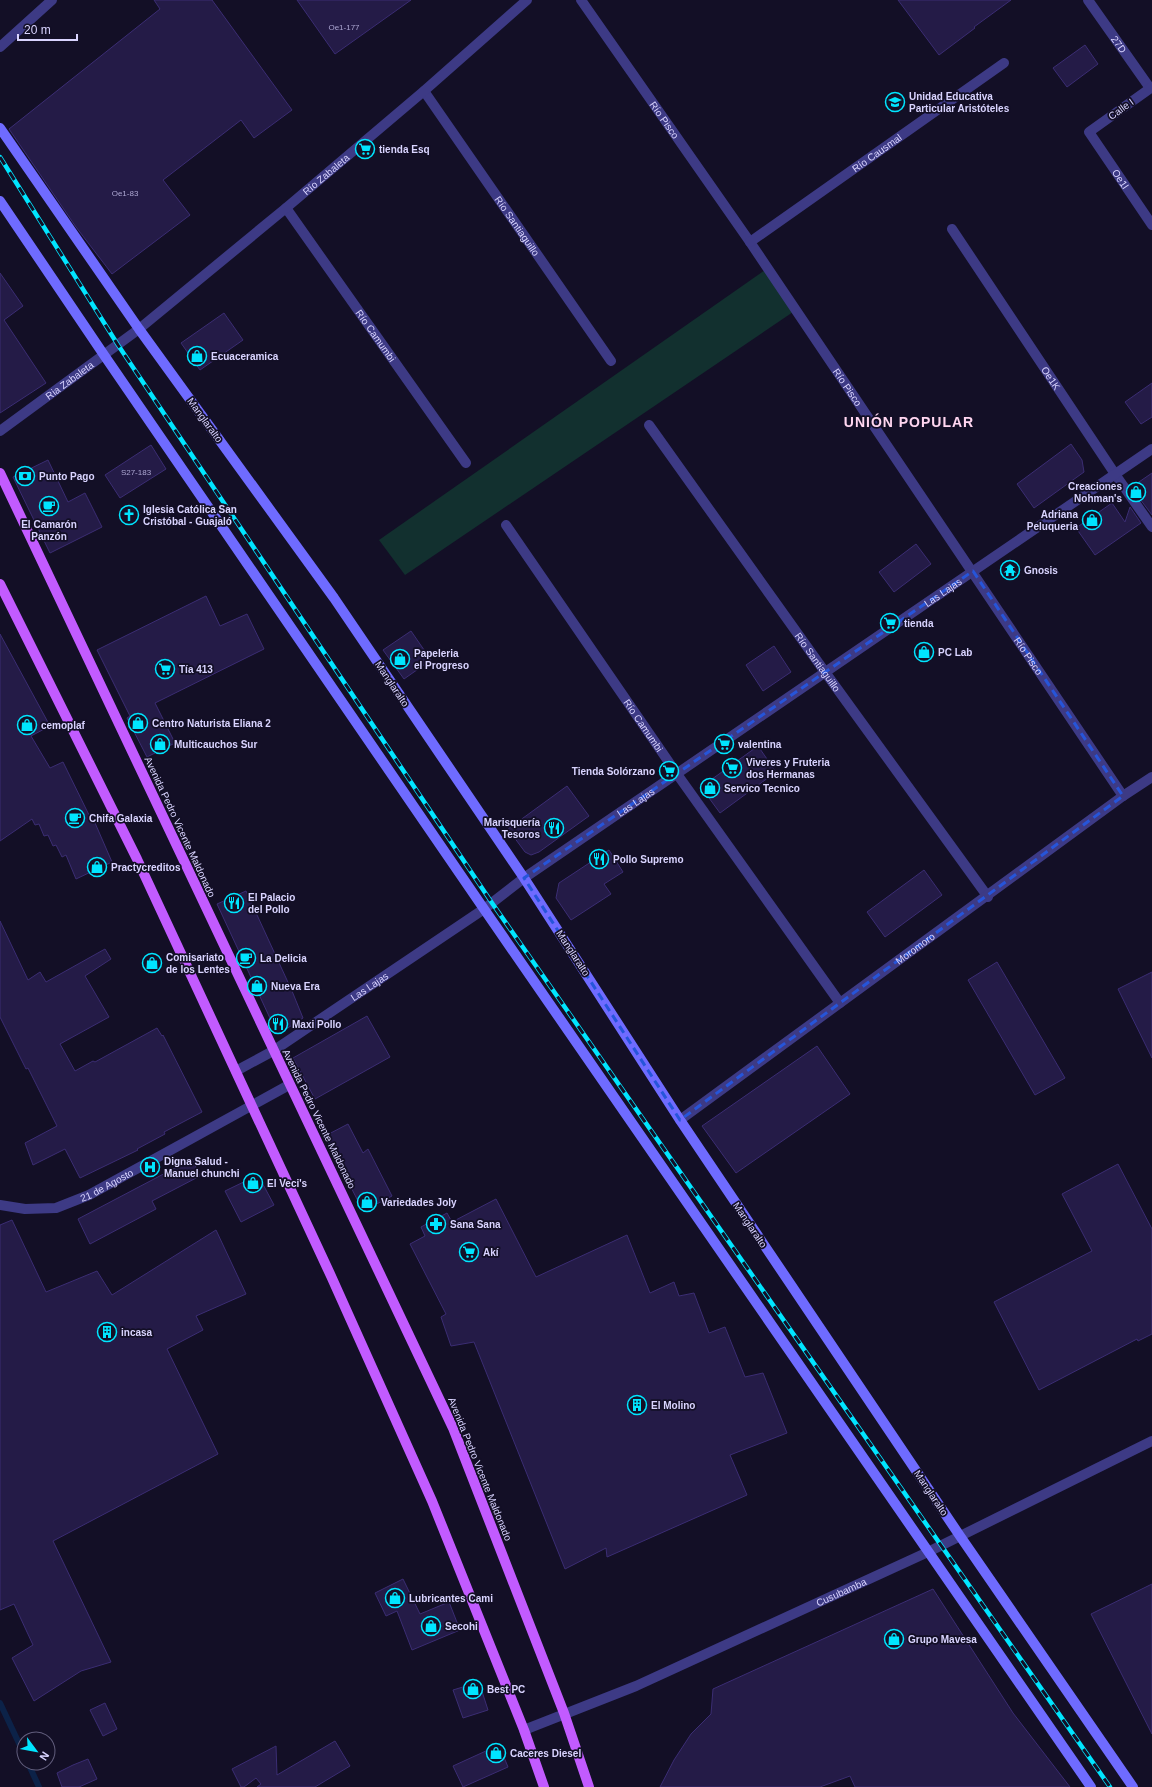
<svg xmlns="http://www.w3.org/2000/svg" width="1152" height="1787" viewBox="0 0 1152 1787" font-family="Arial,sans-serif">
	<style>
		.green { fill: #12302f }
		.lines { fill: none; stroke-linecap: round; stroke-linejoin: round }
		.stream { stroke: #0c2248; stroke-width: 6 }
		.building { fill: #241b47; stroke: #3b2d73 }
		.minor { stroke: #3d3a85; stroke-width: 10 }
		.tertiary { stroke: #3d3a85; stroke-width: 10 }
		.secondary { stroke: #6f6bff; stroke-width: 10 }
		.primary { stroke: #c25bff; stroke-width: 10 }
		.rail-casing { stroke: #00e5ff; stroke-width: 4.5 }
		.rail { stroke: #130f26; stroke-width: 3; stroke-dasharray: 9; stroke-linecap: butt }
		.marked { fill: none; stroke: #2655da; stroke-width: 3; stroke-dasharray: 8 5; stroke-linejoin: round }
		.labels { text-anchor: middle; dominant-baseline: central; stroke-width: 3.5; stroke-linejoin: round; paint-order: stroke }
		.number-label { font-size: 8px; fill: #aca6d1 }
		.street-label { font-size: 10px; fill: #d9d4ff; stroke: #130f26 }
		.poi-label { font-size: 10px; font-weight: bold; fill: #d9d4ff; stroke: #130f26; text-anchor: start }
		.district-label { font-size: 14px; font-weight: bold; letter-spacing: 1px; fill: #ffd6f0; stroke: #130f26 }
	</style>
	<rect width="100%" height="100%" fill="#130f26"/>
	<!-- green -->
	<path class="green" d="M 768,268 L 796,310 L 405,575 L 379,540 Z"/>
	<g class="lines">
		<!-- stream -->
		<path class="stream" d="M 0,1703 L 24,1754
			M 28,1763 L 39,1787"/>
	</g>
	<!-- building -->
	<path class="building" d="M 154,0 L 212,0 L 292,110 L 254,138 L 241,120 L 163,180 L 190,215 L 112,274 L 76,227 L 9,129 L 160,9 Z
		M 297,0 L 411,0 L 335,54 Z
		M 898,0 L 1011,0 L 974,27 L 975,28 L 939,55 Z
		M 1085,45 L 1098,64 L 1067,87 L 1053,68 Z
		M 0,273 L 23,306 L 4,320 L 46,383 L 0,413 Z
		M 224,313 L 243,340 L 200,370 L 181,343 Z
		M 1152,383 L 1152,417 L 1141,424 L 1125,402 Z
		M 1071,444 L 1082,460 L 1084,472 L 1034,508 L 1017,484 Z
		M 151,445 L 166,469 L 120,498 L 105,475 Z
		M 48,460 L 68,502 L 85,493 L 102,527 L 50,553 L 13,477 Z
		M 1152,473 L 1152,515 L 1134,491 L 1136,484 Z
		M 1112,503 L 1125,522 L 1130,507 L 1141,523 L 1095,555 L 1076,528 Z
		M 916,544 L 931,564 L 894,592 L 879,572 Z
		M 206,596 L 220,626 L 247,614 L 264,649 L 155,703 L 175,743 L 147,757 L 127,718 L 130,716 L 97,650 Z
		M 411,631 L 431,660 L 404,679 L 383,650 Z
		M 0,634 L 50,726 L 31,736 L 50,768 L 63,762 L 90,817 L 92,816 L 112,862 L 76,879 L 66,855 L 62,857 L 56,845 L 53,846 L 48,835 L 44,836 L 39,824 L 35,825 L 32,819 L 0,841 Z
		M 774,646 L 791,672 L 763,691 L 746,665 Z
		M 758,746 L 776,772 L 720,813 L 701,787 Z
		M 567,786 L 589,816 L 539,852 L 531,855 L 525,852 L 508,829 Z
		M 609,850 L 623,872 L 604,884 L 611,894 L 571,920 L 556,898 L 559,883 Z
		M 924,870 L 942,895 L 885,937 L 867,912 Z
		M 246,891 L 292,991 L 303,1018 L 283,1031 L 275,1029 L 217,904 Z
		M 0,921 L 28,980 L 40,972 L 46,982 L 105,949 L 111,959 L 85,976 L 109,1017 L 60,1044 L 75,1071 L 93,1061 L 95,1062 L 157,1028 L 162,1036 L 163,1035 L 202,1112 L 164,1132 L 165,1134 L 137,1149 L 138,1150 L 80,1178 L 65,1149 L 33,1165 L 25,1143 L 57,1126 L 28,1068 L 26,1069 L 0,1017 Z
		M 997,962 L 1065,1078 L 1035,1095 L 968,980 Z
		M 1152,972 L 1152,1058 L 1118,989 Z
		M 367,1016 L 390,1057 L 315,1099 L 293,1058 Z
		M 817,1046 L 850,1094 L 736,1173 L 702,1126 Z
		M 348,1124 L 363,1153 L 368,1149 L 392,1196 L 363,1211 L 325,1136 Z
		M 192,1159 L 200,1176 L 152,1201 L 156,1209 L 90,1244 L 78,1219 Z
		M 1118,1164 L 1152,1229 L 1152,1334 L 1138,1341 L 1137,1339 L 1039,1390 L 994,1302 L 1092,1251 L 1062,1194 Z
		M 258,1175 L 274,1205 L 241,1222 L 225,1191 Z
		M 496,1199 L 536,1277 L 627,1235 L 650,1293 L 674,1282 L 679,1296 L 694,1293 L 709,1333 L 725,1327 L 745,1377 L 763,1373 L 787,1433 L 730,1455 L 747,1495 L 607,1557 L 606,1548 L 565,1569 L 474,1342 L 451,1346 L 441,1317 L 446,1314 L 410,1244 L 425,1236 L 421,1227 L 447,1213 L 452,1222 Z
		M 12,1220 L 46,1292 L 97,1271 L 112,1295 L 216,1230 L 246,1294 L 196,1316 L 203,1330 L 167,1349 L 218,1454 L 53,1541 L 111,1662 L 81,1671 L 34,1701 L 12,1658 L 33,1645 L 14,1604 L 0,1610 L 0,1225 Z
		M 403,1579 L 420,1614 L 449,1602 L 460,1630 L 412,1650 L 397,1611 L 386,1616 L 375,1593 Z
		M 1152,1584 L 1152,1734 L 1091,1614 Z
		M 933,1589 L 1013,1713 L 1070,1787 L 855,1787 L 850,1776 L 820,1787 L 660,1787 L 674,1760 L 691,1734 L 711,1714 L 713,1689 Z
		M 479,1682 L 488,1710 L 463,1718 L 453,1690 Z
		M 105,1703 L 117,1729 L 103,1736 L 90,1710 Z
		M 335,1741 L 350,1766 L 315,1787 L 257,1787 L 261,1784 L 256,1778 L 244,1787 L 241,1787 L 232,1769 L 276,1746 L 277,1775 Z
		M 499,1745 L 508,1767 L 463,1787 L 453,1766 Z
		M 88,1759 L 97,1779 L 79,1787 L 62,1787 L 57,1773 L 73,1765 Z"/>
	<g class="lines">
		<!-- minor -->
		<g class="minor">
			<path id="s1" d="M 581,0 L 750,242 L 1123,796"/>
			<path id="s2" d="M 1088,0 L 1150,88"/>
			<path d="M 0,47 L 52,0"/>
			<path id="s3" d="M 1152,87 L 1089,132 L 1152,225"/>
			<path id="s4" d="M 424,91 L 611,361"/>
			<path id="s5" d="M 286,208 L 466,463"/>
			<path id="s6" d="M 952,229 L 1115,474 L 1152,527"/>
			<path id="s7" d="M 750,242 L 1004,63"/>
			<path id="s8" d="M 649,425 L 825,672 L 988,897"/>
			<path id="s9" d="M 0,431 L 139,329 L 286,208 L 424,91 L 527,0"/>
			<path id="s10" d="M 506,525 L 677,774 L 840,1003"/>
			<path id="s11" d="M 236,1071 L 273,1051 L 484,909 L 524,878 L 1152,449"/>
			<path id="s12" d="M 680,1120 L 1123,796 L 1152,777"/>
			<path id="s13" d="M 524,1730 L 636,1686 L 928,1552 L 1152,1441"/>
		</g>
		<!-- tertiary -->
		<path class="tertiary" id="s14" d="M 0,1205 L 25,1209 L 56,1208 L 89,1195 L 289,1085"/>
		<!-- secondary -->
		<path class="secondary" d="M 0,128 L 139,329 L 334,598 L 524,878 L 680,1120 L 960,1536 L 1133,1787
			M 0,201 L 104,355 L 484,909 L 1091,1787"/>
		<!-- primary -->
		<path class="primary" d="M 0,473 L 453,1428 L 564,1713 L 589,1787
			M 0,584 L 137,859 L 331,1276 L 432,1501 L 524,1730 L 544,1787"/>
		<!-- rail casing -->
		<g class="rail-casing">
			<path id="rail" d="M 0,157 L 118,345 L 492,903 L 1110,1787"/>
		</g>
		<!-- rail -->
		<use href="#rail" class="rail"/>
	</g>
	<!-- marked area -->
	<path class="marked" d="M 973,571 L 1123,796 L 680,1120 L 524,878 Z"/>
	<!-- icons -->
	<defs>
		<g id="school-ring" transform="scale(1)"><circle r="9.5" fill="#130f26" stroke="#00e5ff" stroke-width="1.5"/><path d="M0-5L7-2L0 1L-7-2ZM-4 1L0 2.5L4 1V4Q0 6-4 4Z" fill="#00e5ff"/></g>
		<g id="supermarket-ring" transform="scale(1)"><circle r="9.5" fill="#130f26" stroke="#00e5ff" stroke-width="1.5"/><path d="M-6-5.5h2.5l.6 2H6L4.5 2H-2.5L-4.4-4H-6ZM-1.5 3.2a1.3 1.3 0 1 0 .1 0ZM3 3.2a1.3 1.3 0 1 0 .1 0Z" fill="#00e5ff"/></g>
		<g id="shop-ring" transform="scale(1)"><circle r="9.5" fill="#130f26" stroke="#00e5ff" stroke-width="1.5"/><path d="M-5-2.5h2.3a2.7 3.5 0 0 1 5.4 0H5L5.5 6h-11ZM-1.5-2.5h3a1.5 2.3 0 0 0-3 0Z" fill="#00e5ff"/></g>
		<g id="bank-ring" transform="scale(1)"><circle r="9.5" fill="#130f26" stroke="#00e5ff" stroke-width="1.5"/><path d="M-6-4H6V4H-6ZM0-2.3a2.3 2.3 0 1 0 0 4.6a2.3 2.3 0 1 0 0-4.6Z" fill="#00e5ff"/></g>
		<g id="cafe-ring" transform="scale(1)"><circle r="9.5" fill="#130f26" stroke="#00e5ff" stroke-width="1.5"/><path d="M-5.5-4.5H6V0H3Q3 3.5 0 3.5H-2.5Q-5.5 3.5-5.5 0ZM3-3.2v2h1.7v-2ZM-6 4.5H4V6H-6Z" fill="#00e5ff"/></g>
		<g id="church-ring" transform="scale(1)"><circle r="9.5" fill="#130f26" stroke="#00e5ff" stroke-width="1.5"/><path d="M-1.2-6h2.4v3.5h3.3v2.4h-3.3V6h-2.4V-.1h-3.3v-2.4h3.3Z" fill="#00e5ff"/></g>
		<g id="temple-ring" transform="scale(1)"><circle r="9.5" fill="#130f26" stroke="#00e5ff" stroke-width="1.5"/><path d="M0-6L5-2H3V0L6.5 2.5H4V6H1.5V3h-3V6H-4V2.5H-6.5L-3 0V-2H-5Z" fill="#00e5ff"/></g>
		<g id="restaurant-ring" transform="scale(1)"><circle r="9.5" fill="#130f26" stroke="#00e5ff" stroke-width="1.5"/><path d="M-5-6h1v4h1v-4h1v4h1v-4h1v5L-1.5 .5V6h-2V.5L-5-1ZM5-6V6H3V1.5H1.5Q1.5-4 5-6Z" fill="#00e5ff"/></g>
		<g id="hospital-ring" transform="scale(1)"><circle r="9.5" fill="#130f26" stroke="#00e5ff" stroke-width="1.5"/><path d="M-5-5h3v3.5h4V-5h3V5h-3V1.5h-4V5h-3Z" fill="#00e5ff"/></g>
		<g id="pharmacy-ring" transform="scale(1)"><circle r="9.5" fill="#130f26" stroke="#00e5ff" stroke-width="1.5"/><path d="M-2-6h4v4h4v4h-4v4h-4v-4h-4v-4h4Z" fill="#00e5ff"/></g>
		<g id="building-ring" transform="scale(1)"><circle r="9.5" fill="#130f26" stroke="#00e5ff" stroke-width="1.5"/><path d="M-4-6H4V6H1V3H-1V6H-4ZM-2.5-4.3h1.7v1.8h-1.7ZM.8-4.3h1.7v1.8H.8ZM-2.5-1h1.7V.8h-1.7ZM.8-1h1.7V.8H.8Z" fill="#00e5ff"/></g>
	</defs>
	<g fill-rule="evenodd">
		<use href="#school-ring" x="895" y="102"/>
		<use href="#supermarket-ring" x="365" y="149"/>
		<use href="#shop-ring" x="197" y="356"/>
		<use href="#bank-ring" x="25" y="476"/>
		<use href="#shop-ring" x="1136" y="492"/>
		<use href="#cafe-ring" x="49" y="506"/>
		<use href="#church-ring" x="129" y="515"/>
		<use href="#shop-ring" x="1092" y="520"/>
		<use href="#temple-ring" x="1010" y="570"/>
		<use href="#supermarket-ring" x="890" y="623"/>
		<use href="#shop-ring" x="924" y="652"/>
		<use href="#shop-ring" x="400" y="659"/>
		<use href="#supermarket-ring" x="165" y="669"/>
		<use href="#shop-ring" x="138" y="723"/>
		<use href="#shop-ring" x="27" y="725"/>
		<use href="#shop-ring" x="160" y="744"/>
		<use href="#supermarket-ring" x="724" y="744"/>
		<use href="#supermarket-ring" x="732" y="768"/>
		<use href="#supermarket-ring" x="669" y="771"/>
		<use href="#shop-ring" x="710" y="788"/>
		<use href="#cafe-ring" x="75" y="818"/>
		<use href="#restaurant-ring" x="554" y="828"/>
		<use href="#restaurant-ring" x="599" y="859"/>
		<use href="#shop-ring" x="97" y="867"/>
		<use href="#restaurant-ring" x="234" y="903"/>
		<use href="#cafe-ring" x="246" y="958"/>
		<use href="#shop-ring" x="152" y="963"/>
		<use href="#shop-ring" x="257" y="986"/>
		<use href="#restaurant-ring" x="278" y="1024"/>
		<use href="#hospital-ring" x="150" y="1167"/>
		<use href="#shop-ring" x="253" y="1183"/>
		<use href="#shop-ring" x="367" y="1202"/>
		<use href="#pharmacy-ring" x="436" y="1224"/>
		<use href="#supermarket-ring" x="469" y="1252"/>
		<use href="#building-ring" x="107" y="1332"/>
		<use href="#building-ring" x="637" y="1405"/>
		<use href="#shop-ring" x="395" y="1598"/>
		<use href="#shop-ring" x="431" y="1626"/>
		<use href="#shop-ring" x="894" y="1639"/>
		<use href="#shop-ring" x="473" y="1689"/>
		<use href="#shop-ring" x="496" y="1753"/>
	</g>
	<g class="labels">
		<!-- number labels -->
		<g class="number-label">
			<text x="344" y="27">Oe1-177</text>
			<text x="125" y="193">Oe1-83</text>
			<text x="136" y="472">S27-183</text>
		</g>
		<!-- street labels -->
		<g class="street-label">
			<text stroke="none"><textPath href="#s2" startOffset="54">27D</textPath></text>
			<text transform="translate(1121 109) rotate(-36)">Calle I</text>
			<text stroke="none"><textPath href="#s1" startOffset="146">Río Pisco</textPath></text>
			<text stroke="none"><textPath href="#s7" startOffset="155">Río Causmal</textPath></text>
			<text stroke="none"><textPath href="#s9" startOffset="415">Río Zabaleta</textPath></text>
			<text stroke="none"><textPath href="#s3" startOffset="134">Oe1l</textPath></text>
			<text stroke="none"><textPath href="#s4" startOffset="164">Río Santiaguillo</textPath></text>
			<text stroke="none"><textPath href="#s5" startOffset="156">Río Camumbi</textPath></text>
			<text stroke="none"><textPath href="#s6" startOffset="179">Oe1K</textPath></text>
			<text stroke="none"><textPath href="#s9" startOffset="86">Ria Zabaleta</textPath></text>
			<text stroke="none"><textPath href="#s1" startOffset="470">Río Pisco</textPath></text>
			<text transform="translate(205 420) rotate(54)">Manglaralto</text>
			<text stroke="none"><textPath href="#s11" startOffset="854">Las Lajas</textPath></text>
			<text stroke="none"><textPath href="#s1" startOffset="794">Río Pisco</textPath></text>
			<text stroke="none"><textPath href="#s8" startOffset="291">Río Santiaguillo</textPath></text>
			<text transform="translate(392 684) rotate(56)">Manglaralto</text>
			<text stroke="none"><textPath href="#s10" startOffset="243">Río Camumbi</textPath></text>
			<text stroke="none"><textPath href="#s11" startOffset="482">Las Lajas</textPath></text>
			<text transform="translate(180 827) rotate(65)">Avenida Pedro Vicente Maldonado</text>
			<text stroke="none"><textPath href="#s12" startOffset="291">Moromoro</textPath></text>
			<text transform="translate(573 953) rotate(57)">Manglaralto</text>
			<text stroke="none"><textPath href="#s11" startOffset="158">Las Lajas</textPath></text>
			<text transform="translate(319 1119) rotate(64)">Avenida Pedro Vicente Maldonado</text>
			<text stroke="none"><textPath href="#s14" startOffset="112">21 de Agosto</textPath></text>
			<text transform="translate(750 1225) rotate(56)">Manglaralto</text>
			<text transform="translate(480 1469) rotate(68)">Avenida Pedro Vicente Maldonado</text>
			<text transform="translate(931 1493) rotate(56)">Manglaralto</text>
			<text stroke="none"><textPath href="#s13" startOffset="346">Cusubamba</textPath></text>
		</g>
		<!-- poi labels -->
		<g class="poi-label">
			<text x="909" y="96">Unidad Educativa<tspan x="909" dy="12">Particular Aristóteles</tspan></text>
			<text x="379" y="149">tienda Esq</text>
			<text x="211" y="356">Ecuaceramica</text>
			<text x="39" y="476">Punto Pago</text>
			<text x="1122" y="486" text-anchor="end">Creaciones<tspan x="1122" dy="12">Nohman's</tspan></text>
			<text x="143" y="509">Iglesia Católica San<tspan x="143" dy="12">Cristóbal - Guajaló</tspan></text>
			<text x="1078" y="514" text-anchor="end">Adriana<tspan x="1078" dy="12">Peluqueria</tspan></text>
			<text x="49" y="524" text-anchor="middle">El Camarón<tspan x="49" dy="12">Panzón</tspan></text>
			<text x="1024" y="570">Gnosis</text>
			<text x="904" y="623">tienda</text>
			<text x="938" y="652">PC Lab</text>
			<text x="414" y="653">Papeleria<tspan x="414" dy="12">el Progreso</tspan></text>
			<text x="179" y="669">Tía 413</text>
			<text x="152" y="723">Centro Naturista Eliana 2</text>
			<text x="41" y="725">cemoplaf</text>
			<text x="174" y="744">Multicauchos Sur</text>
			<text x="738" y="744">valentina</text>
			<text x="746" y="762">Viveres y Fruteria<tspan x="746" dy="12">dos Hermanas</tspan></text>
			<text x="655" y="771" text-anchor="end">Tienda Solórzano</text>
			<text x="724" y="788">Servico Tecnico</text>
			<text x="89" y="818">Chifa Galaxia</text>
			<text x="540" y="822" text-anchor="end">Marisquería<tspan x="540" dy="12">Tesoros</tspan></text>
			<text x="613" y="859">Pollo Supremo</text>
			<text x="111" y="867">Practycreditos</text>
			<text x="248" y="897">El Palacio<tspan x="248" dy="12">del Pollo</tspan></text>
			<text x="166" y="957">Comisariato<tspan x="166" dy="12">de los Lentes</tspan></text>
			<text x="260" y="958">La Delicia</text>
			<text x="271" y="986">Nueva Era</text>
			<text x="292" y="1024">Maxi Pollo</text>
			<text x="164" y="1161">Digna Salud -<tspan x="164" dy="12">Manuel chunchi</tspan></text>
			<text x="267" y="1183">El Veci's</text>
			<text x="381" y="1202">Variedades Joly</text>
			<text x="450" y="1224">Sana Sana</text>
			<text x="483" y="1252">Akí</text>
			<text x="121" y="1332">incasa</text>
			<text x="651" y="1405">El Molino</text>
			<text x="409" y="1598">Lubricantes Cami</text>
			<text x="445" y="1626">Secohi</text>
			<text x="908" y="1639">Grupo Mavesa</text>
			<text x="487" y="1689">Best PC</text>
			<text x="510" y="1753">Caceres Diesel</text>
		</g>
		<!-- district labels -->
		<g class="district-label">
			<text x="909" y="422">UNIÓN POPULAR</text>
		</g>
	</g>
	<!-- north arrow -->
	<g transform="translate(36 1751) rotate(122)"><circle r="19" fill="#130f26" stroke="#625e7d"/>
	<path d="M0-3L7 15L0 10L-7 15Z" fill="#00e5ff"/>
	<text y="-6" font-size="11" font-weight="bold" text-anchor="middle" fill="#d9d4ff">N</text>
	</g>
	<!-- scale -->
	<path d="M18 34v6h59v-6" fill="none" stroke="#d9d4ff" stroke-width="2"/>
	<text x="24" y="34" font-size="12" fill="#d9d4ff" stroke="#130f26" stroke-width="3" paint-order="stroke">20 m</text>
</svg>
